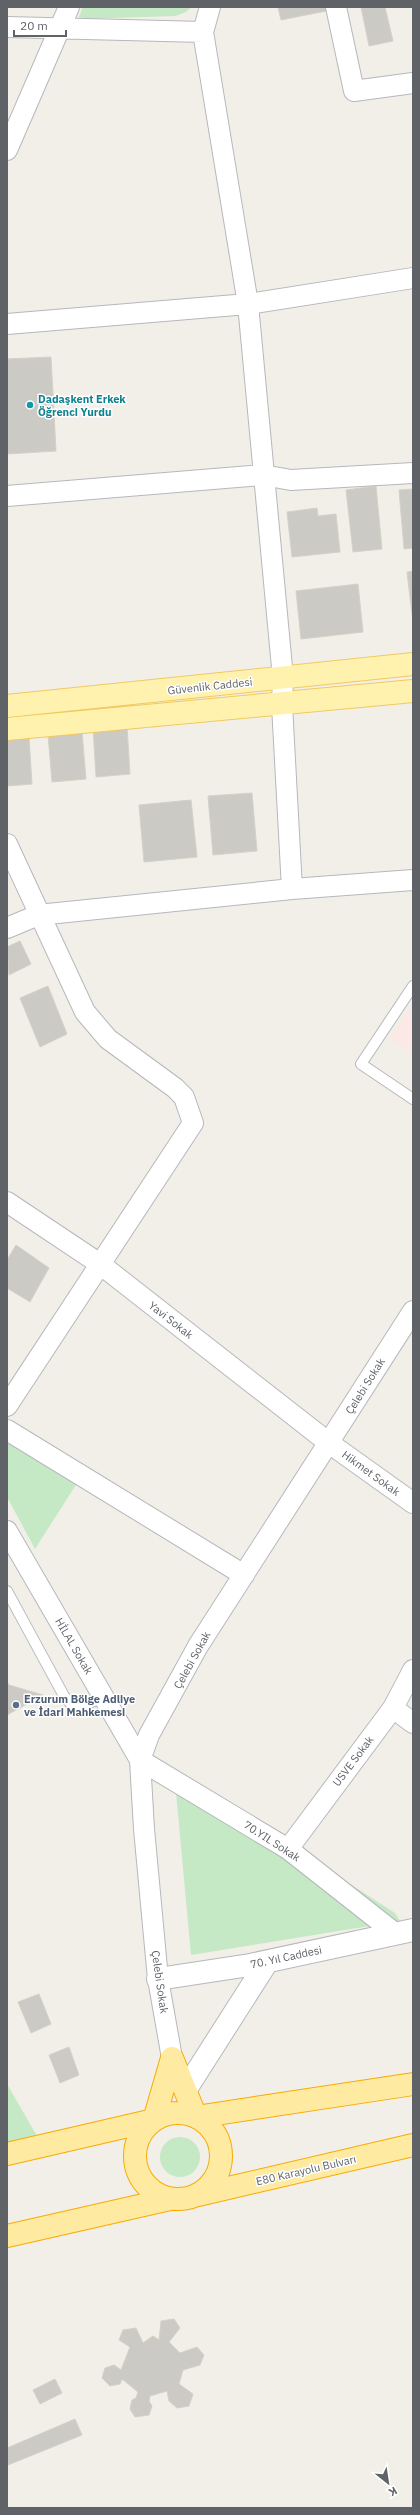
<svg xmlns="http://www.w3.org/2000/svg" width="420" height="2515" viewBox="0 0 420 2515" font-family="'IBM Plex Sans',sans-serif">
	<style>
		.medical { fill: #fce8e6 }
		.green { fill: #c5e8c5 }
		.building { fill: #cccac5; stroke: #d6d1c6 }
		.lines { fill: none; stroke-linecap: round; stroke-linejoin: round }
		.service-casing { stroke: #b5b8bc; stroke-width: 12 }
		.minor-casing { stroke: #b5b8bc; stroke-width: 22 }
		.tertiary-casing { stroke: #b5b8bc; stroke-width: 24 }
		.primary-casing { stroke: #f2c960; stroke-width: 24 }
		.trunk-casing { stroke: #f9ab00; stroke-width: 24 }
		.service { stroke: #fff; stroke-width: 10 }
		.minor { stroke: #fff; stroke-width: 20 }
		.tertiary { stroke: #fff; stroke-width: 22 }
		.primary { stroke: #fff2af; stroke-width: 22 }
		.trunk { stroke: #feeaa1; stroke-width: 22 }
		.culture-dot { fill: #0f9aa8; stroke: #fff; stroke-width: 1.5 }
		.service-dot { fill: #5c6f8a; stroke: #fff; stroke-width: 1.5 }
		.labels { text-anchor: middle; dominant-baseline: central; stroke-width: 3; stroke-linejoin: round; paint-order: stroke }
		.culture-label { font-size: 11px; font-weight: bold; fill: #0d838f; stroke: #fff; text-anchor: start }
		.street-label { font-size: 11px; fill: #5f6368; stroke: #fff }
		.service-label { font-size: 11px; font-weight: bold; fill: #4e5e75; stroke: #fff; text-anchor: start }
	</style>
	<rect width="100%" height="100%" fill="#f1efe8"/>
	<!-- medical -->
	<path class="medical" d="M 413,1004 L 413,1055 L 390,1038 Z"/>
	<!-- green -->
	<path class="green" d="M 83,7 L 191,7 L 186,12 L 175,16 L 78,19 Z
		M 7,1440 L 79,1480 L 35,1549 L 7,1497 Z
		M 174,1770 L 395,1913 L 400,1921 L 191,1955 Z
		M 7,2084 L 37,2136 L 7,2142 Z
		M160 2157a20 20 0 1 1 40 0a20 20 0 1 1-40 0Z"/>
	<!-- building -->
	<path class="building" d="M 278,7 L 330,7 L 331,10 L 281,20 Z
		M 361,7 L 385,7 L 393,41 L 369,46 Z
		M 51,357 L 56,451 L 7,454 L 7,359 Z
		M 376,486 L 382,549 L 353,552 L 346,490 Z
		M 413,489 L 413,548 L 404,549 L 399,490 Z
		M 317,508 L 318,516 L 336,514 L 340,552 L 292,557 L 287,512 Z
		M 413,571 L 413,622 L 407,572 Z
		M 358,584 L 363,632 L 301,639 L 296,591 Z
		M 127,726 L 130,774 L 96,777 L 93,728 Z
		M 82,732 L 86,779 L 52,782 L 48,735 Z
		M 29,737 L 32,784 L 7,786 L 7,738 Z
		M 252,793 L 257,851 L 213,855 L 208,796 Z
		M 191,800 L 197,857 L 144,862 L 139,805 Z
		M 20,941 L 31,964 L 9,975 L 7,947 Z
		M 48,986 L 67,1034 L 40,1047 L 20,998 Z
		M 16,1245 L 49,1268 L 30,1302 L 7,1288 L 7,1260 Z
		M 7,1682 L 9,1685 L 43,1695 L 7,1715 Z
		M 39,1994 L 51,2024 L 31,2033 L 18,2002 Z
		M 69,2047 L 79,2075 L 60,2083 L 49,2055 Z
		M 174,2319 L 180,2328 L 169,2342 L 180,2353 L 197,2347 L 204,2355 L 200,2365 L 183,2370 L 179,2384 L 193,2394 L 189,2406 L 177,2408 L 169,2401 L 167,2391 L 150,2396 L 149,2401 L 152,2406 L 149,2415 L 135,2417 L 130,2409 L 132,2400 L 136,2398 L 138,2392 L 122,2379 L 120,2384 L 110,2386 L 102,2378 L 105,2368 L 114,2365 L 121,2370 L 130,2347 L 119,2340 L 123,2330 L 136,2328 L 143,2343 L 153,2336 L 159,2340 L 161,2321 Z
		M 55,2379 L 62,2393 L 40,2404 L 33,2390 Z
		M 75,2419 L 82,2435 L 8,2465 L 7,2448 Z"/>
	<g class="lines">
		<!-- service casing -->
		<g class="service-casing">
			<path id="service" d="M 413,986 L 361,1064 L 413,1099
				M 7,1591 L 64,1696 L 72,1705 L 85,1705 L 103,1697"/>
		</g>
		<!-- minor casing -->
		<g class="minor-casing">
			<path id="minor" d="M 210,7 L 203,32 L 248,304 L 283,678 L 282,705 L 292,889 L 413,880
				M 336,7 L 354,91 L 413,83
				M 7,27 L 203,32
				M 7,150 L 69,7
				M 7,324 L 248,304 L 413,278
				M 7,496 L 263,475 L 291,480 L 413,473
				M 7,844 L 85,1012 L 108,1039 L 175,1088 L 184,1097 L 193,1123 L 7,1406
				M 7,928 L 38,915 L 292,889
				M 7,1202 L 100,1264 L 329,1443 L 413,1503
				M 7,1430 L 244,1575
				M 7,1531 L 140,1760 L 288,1849 L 396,1934
				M 393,1708 L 413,1723
				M 288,1849 L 393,1708 L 413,1670
				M 172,2058 L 158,1979 L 144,1829 L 140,1760 L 149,1735 L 198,1646 L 413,1311"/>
		</g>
		<!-- tertiary casing -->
		<g class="tertiary-casing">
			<path id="tertiary" d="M 158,1979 L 250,1965 L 413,1930
				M 186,2089 L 267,1962"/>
		</g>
		<!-- primary casing -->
		<g class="primary-casing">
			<path id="primary" d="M 7,706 L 413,664
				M 7,729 L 413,691"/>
		</g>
		<!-- trunk casing -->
		<g class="trunk-casing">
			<path id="trunk" d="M135 2156a43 43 0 1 1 86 0a43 43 0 1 1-86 0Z
				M 7,2154 L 154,2120 L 172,2058 L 196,2117 L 413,2084
				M 198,2195 L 413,2145
				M 7,2236 L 170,2199"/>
		</g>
		<!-- service -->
		<use href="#service" class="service"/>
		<!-- minor -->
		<use href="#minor" class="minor"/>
		<!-- tertiary -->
		<use href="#tertiary" class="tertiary"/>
		<!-- primary -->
		<use href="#primary" class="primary"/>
		<!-- trunk -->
		<use href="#trunk" class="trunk"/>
	</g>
	<!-- markers -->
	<circle class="culture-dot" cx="30" cy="405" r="4"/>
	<circle class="service-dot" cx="16" cy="1705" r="4"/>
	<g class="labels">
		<!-- culture labels -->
		<g class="culture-label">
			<text x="38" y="399">Dadaşkent Erkek<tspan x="38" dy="13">Öğrenci Yurdu</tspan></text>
		</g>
		<!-- street labels -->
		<g class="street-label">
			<text transform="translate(210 686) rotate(-6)">Güvenlik Caddesi</text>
			<text transform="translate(171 1320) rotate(38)">Yavi Sokak</text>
			<text transform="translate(365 1386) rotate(-58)">Çelebi Sokak</text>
			<text transform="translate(371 1473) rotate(36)">Hikmet Sokak</text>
			<text transform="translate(74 1646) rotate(60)">HİLAL Sokak</text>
			<text transform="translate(192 1660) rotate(-61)">Çelebi Sokak</text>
			<text transform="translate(353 1761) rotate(-53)">USVE Sokak</text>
			<text transform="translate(272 1841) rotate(33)">70.YIL Sokak</text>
			<text transform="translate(286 1957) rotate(-12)">70. Yıl Caddesi</text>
			<text transform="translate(160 1982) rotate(82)">Çelebi Sokak</text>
			<text transform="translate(306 2170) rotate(-13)">E80 Karayolu Bulvarı</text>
		</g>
		<!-- service labels -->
		<g class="service-label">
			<text x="24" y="1699">Erzurum Bölge Adliye<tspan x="24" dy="13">ve İdari Mahkemesi</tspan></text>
		</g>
	</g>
	<!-- border -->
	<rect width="420" height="2515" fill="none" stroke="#5f6368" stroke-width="16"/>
	<!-- north arrow -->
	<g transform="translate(388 2483) rotate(150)" stroke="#ffffff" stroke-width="3" paint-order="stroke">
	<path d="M0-3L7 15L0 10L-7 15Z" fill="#5f6368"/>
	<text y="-6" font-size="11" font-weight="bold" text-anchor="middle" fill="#5f6368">K</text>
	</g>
	<!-- scale -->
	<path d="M14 30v6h52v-6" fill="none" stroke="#5f6368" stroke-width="2"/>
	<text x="20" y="30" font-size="12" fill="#5f6368" stroke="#ffffff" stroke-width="3" paint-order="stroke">20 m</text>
</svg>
